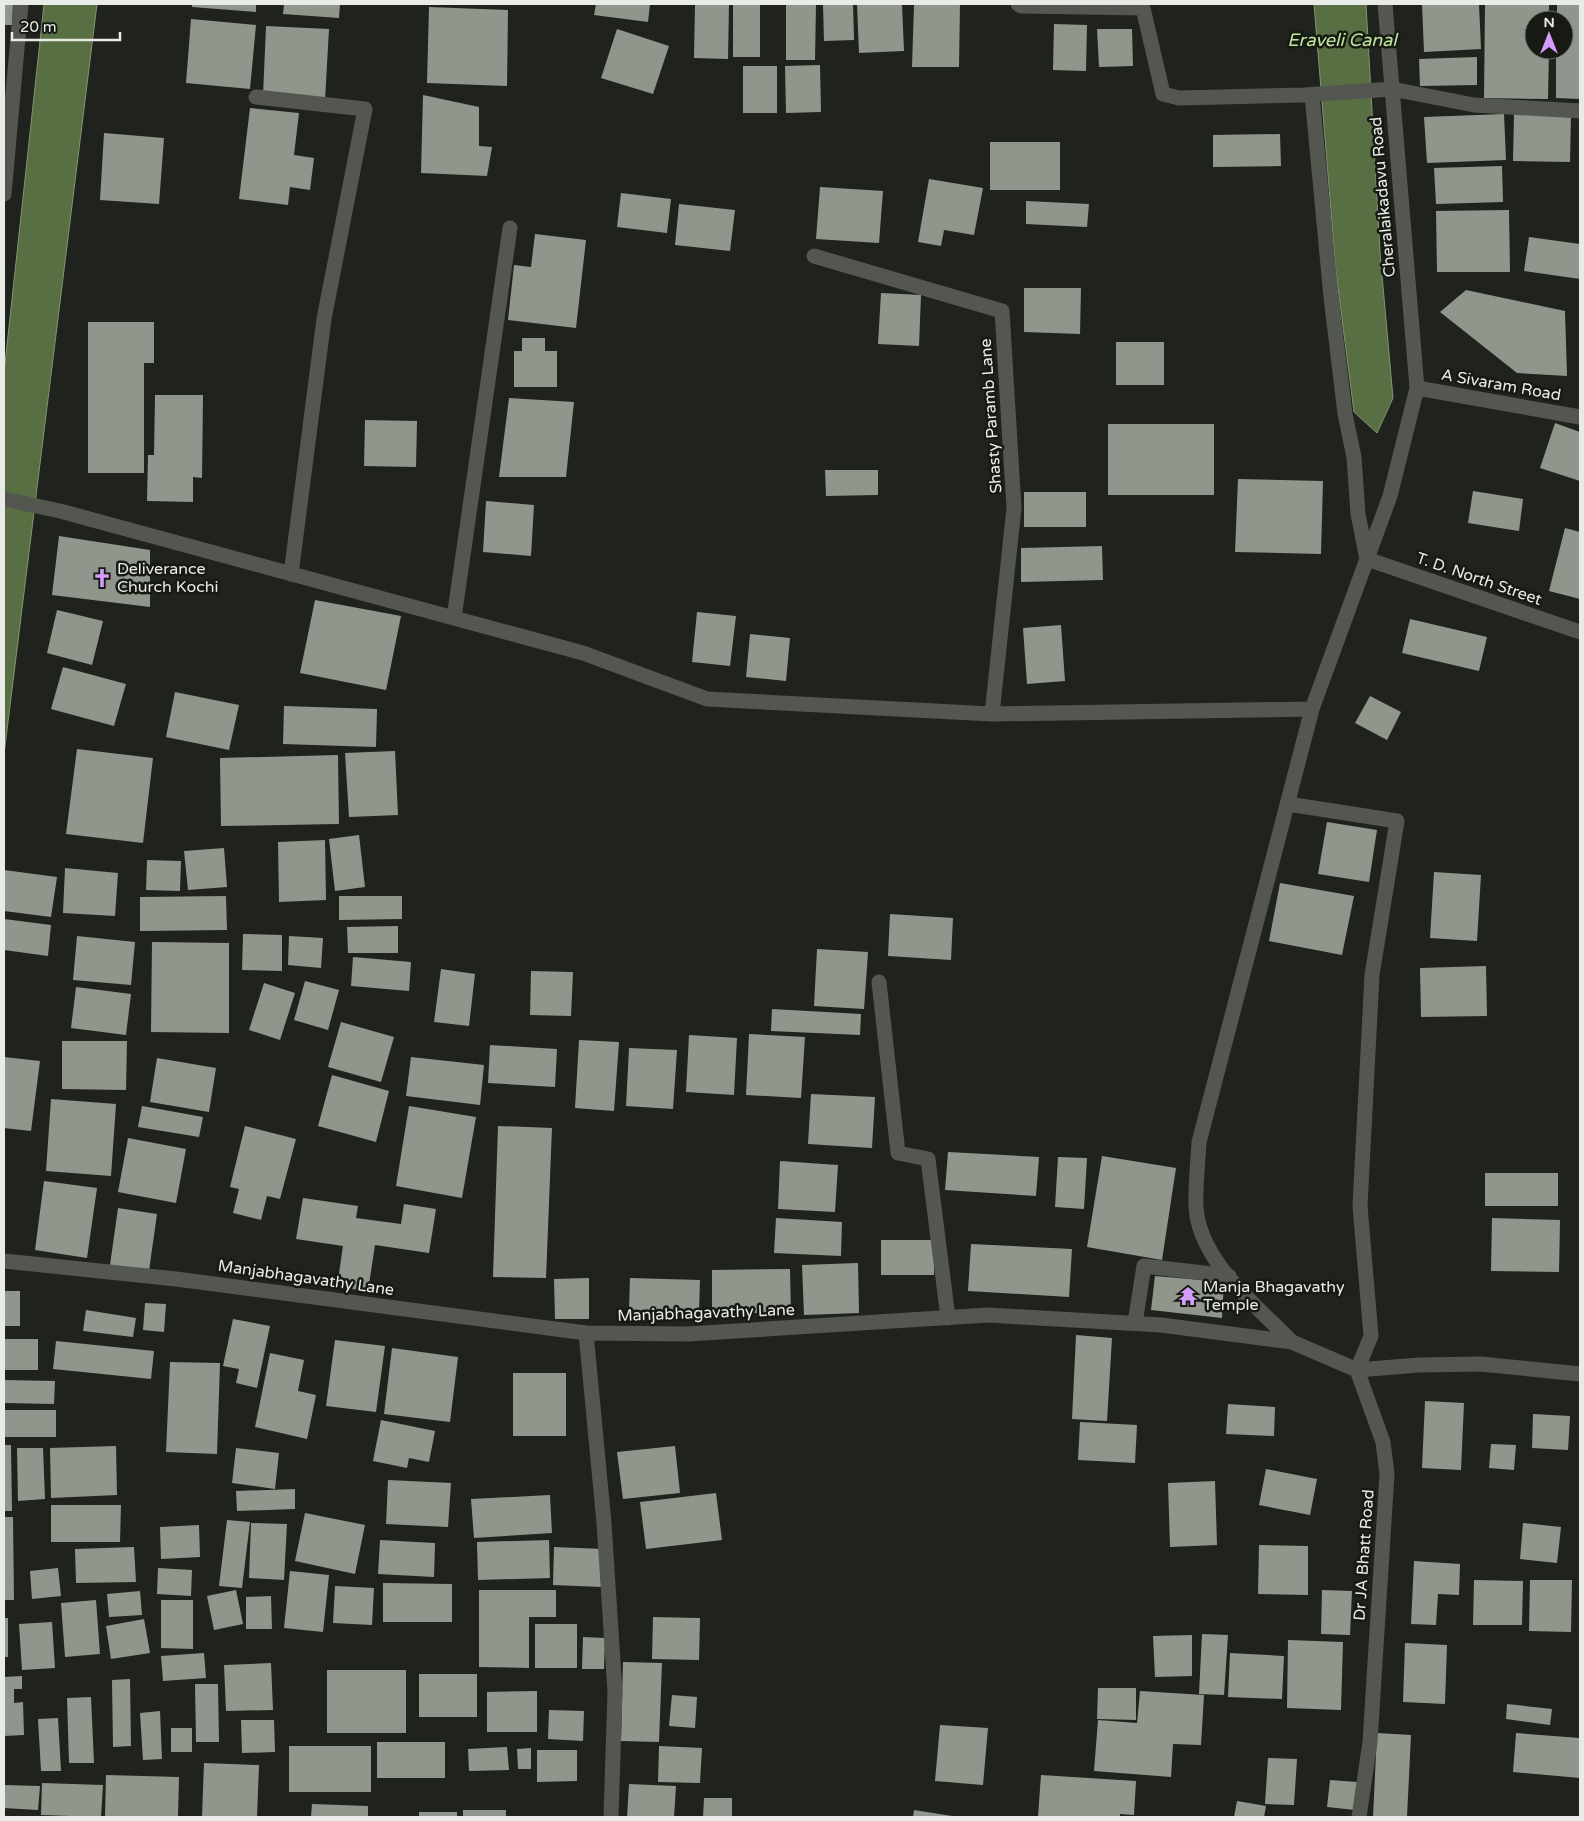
<svg xmlns="http://www.w3.org/2000/svg" width="1584" height="1821" viewBox="0 0 1584 1821" font-family="'Varela Round',sans-serif">
	<style>
		.water { fill: #576f42; stroke: #839474 }
		.building { fill: #91968d }
		.lines { fill: none; stroke-linecap: round; stroke-linejoin: round }
		.minor { stroke: #53574f; stroke-width: 15 }
		.labels { text-anchor: middle; dominant-baseline: central; stroke-width: 5; stroke-linejoin: round; paint-order: stroke }
		.street-label { font-size: 16px; fill: #e9ebe7; stroke: #161a13 }
		.poi-label { font-size: 16px; fill: #e9ebe7; stroke: #161a13; text-anchor: start }
		.water-label { font-size: 18px; font-style: italic; fill: #bfe69e; stroke: #161a13 }
	</style>
	<rect width="100%" height="100%" fill="#20231d"/>
	<!-- water -->
	<path class="water" d="M 44,4 L 97,4 L 4,754 L 4,373 Z
		M 1314,4 L 1366,4 L 1380,253 L 1393,398 L 1377,433 L 1354,412 L 1336,272 Z"/>
	<!-- building -->
	<path class="building" d="M 4,4 L 13,4 L 12,25 L 4,25 Z
		M 192,4 L 256,4 L 256,12 L 192,7 Z
		M 284,4 L 340,4 L 339,18 L 283,14 Z
		M 596,4 L 650,4 L 648,22 L 594,15 Z
		M 695,4 L 729,4 L 728,59 L 694,58 Z
		M 733,4 L 760,4 L 760,57 L 733,57 Z
		M 786,4 L 816,4 L 815,60 L 786,60 Z
		M 823,4 L 853,4 L 854,40 L 824,41 Z
		M 857,4 L 902,4 L 904,51 L 859,53 Z
		M 914,4 L 960,4 L 959,67 L 912,67 Z
		M 1422,4 L 1479,4 L 1481,49 L 1424,52 Z
		M 1485,4 L 1549,4 L 1549,20 L 1534,20 L 1534,50 L 1549,50 L 1548,99 L 1484,98 Z
		M 1557,4 L 1580,4 L 1580,99 L 1556,98 L 1556,50 L 1564,50 L 1564,20 L 1557,20 Z
		M 429,7 L 508,10 L 507,86 L 427,83 Z
		M 191,19 L 256,25 L 250,89 L 186,83 Z
		M 1054,24 L 1087,25 L 1086,71 L 1053,70 Z
		M 266,26 L 329,29 L 325,100 L 263,96 Z
		M 617,29 L 669,46 L 653,94 L 601,78 Z
		M 1097,29 L 1132,29 L 1133,66 L 1099,67 Z
		M 1477,57 L 1477,85 L 1420,86 L 1419,59 Z
		M 820,65 L 821,112 L 786,113 L 785,66 Z
		M 743,66 L 777,66 L 777,113 L 743,113 Z
		M 423,95 L 479,107 L 479,146 L 492,147 L 487,176 L 421,173 Z
		M 250,108 L 299,113 L 294,155 L 314,158 L 310,190 L 290,187 L 288,205 L 239,199 Z
		M 1504,114 L 1506,160 L 1427,163 L 1424,117 Z
		M 1514,114 L 1571,115 L 1570,162 L 1513,161 Z
		M 104,133 L 164,138 L 159,204 L 100,200 Z
		M 1280,134 L 1281,166 L 1213,167 L 1213,135 Z
		M 990,142 L 1060,142 L 1060,190 L 990,190 Z
		M 1502,166 L 1503,202 L 1436,204 L 1434,168 Z
		M 929,179 L 983,188 L 974,235 L 944,230 L 941,246 L 918,242 Z
		M 820,187 L 883,191 L 879,243 L 816,239 Z
		M 621,193 L 671,199 L 667,233 L 617,227 Z
		M 1026,201 L 1089,204 L 1087,227 L 1026,224 Z
		M 679,204 L 735,210 L 730,251 L 675,245 Z
		M 1509,210 L 1510,272 L 1437,272 L 1436,211 Z
		M 535,234 L 586,240 L 576,328 L 508,320 L 514,265 L 531,267 Z
		M 1529,237 L 1580,244 L 1580,279 L 1524,271 Z
		M 1024,288 L 1081,288 L 1080,334 L 1024,332 Z
		M 1466,290 L 1565,311 L 1567,376 L 1517,373 L 1440,312 Z
		M 881,293 L 921,295 L 919,346 L 878,344 Z
		M 88,322 L 154,322 L 154,363 L 144,363 L 144,473 L 88,473 Z
		M 522,338 L 545,338 L 545,351 L 557,351 L 557,387 L 514,387 L 514,351 L 522,351 Z
		M 1116,342 L 1164,342 L 1164,385 L 1116,385 Z
		M 155,395 L 203,395 L 202,478 L 193,477 L 193,502 L 147,501 L 148,455 L 154,455 Z
		M 509,398 L 574,402 L 566,477 L 499,477 Z
		M 365,420 L 417,421 L 416,467 L 364,466 Z
		M 1555,423 L 1580,432 L 1580,481 L 1540,468 Z
		M 1108,424 L 1214,424 L 1214,495 L 1108,495 Z
		M 825,470 L 878,470 L 878,495 L 826,496 Z
		M 1238,479 L 1323,481 L 1321,554 L 1235,552 Z
		M 1473,491 L 1523,499 L 1519,531 L 1468,523 Z
		M 1024,492 L 1086,492 L 1086,527 L 1024,527 Z
		M 486,501 L 534,505 L 531,556 L 483,552 Z
		M 1565,528 L 1580,532 L 1580,599 L 1549,591 Z
		M 59,536 L 150,550 L 150,607 L 52,595 Z
		M 1102,546 L 1103,580 L 1021,582 L 1021,548 Z
		M 315,600 L 401,616 L 386,690 L 300,673 Z
		M 57,610 L 103,621 L 92,665 L 47,653 Z
		M 697,612 L 736,616 L 730,666 L 692,662 Z
		M 1410,619 L 1487,637 L 1479,671 L 1402,653 Z
		M 1061,625 L 1065,681 L 1027,684 L 1023,628 Z
		M 750,634 L 790,638 L 786,681 L 746,677 Z
		M 63,667 L 126,684 L 114,726 L 51,709 Z
		M 175,692 L 239,705 L 229,750 L 166,737 Z
		M 1370,696 L 1401,712 L 1387,740 L 1355,723 Z
		M 284,706 L 377,709 L 376,747 L 283,744 Z
		M 77,749 L 153,758 L 143,843 L 66,834 Z
		M 395,751 L 398,815 L 349,817 L 345,753 Z
		M 338,755 L 339,824 L 221,826 L 220,758 Z
		M 1327,822 L 1377,830 L 1369,882 L 1318,874 Z
		M 359,835 L 365,887 L 335,891 L 329,839 Z
		M 325,840 L 326,900 L 279,902 L 278,842 Z
		M 224,848 L 227,887 L 188,890 L 184,851 Z
		M 147,860 L 181,861 L 180,891 L 146,890 Z
		M 65,868 L 118,873 L 115,916 L 63,913 Z
		M 4,870 L 57,877 L 51,917 L 4,911 Z
		M 1434,872 L 1481,875 L 1477,941 L 1430,938 Z
		M 1280,883 L 1354,896 L 1342,955 L 1269,941 Z
		M 226,896 L 227,930 L 140,931 L 140,897 Z
		M 339,896 L 402,896 L 402,919 L 339,920 Z
		M 890,914 L 953,918 L 951,960 L 888,956 Z
		M 4,919 L 51,925 L 48,956 L 4,950 Z
		M 398,926 L 398,953 L 348,953 L 347,927 Z
		M 243,934 L 282,935 L 282,971 L 242,970 Z
		M 77,936 L 135,942 L 131,985 L 73,980 Z
		M 289,936 L 323,938 L 321,968 L 288,965 Z
		M 152,942 L 229,943 L 229,1033 L 151,1032 Z
		M 817,949 L 868,952 L 864,1009 L 814,1006 Z
		M 353,957 L 411,962 L 409,991 L 351,986 Z
		M 1486,966 L 1487,1016 L 1421,1017 L 1420,968 Z
		M 441,969 L 475,974 L 469,1026 L 434,1022 Z
		M 531,971 L 573,972 L 571,1016 L 530,1015 Z
		M 305,981 L 339,990 L 328,1030 L 294,1020 Z
		M 264,983 L 295,993 L 280,1040 L 249,1030 Z
		M 76,987 L 131,994 L 126,1035 L 71,1028 Z
		M 772,1009 L 861,1014 L 860,1035 L 771,1031 Z
		M 341,1022 L 394,1037 L 381,1082 L 328,1067 Z
		M 749,1034 L 805,1037 L 801,1098 L 746,1095 Z
		M 689,1035 L 737,1038 L 734,1095 L 686,1092 Z
		M 579,1040 L 619,1042 L 614,1111 L 575,1108 Z
		M 62,1041 L 127,1041 L 126,1090 L 62,1089 Z
		M 490,1045 L 557,1049 L 555,1087 L 488,1083 Z
		M 629,1048 L 677,1050 L 673,1109 L 626,1106 Z
		M 4,1057 L 40,1061 L 31,1131 L 4,1128 Z
		M 411,1057 L 484,1065 L 480,1105 L 406,1096 Z
		M 157,1058 L 216,1068 L 209,1112 L 150,1102 Z
		M 332,1075 L 389,1091 L 376,1142 L 318,1126 Z
		M 811,1094 L 875,1097 L 872,1148 L 808,1144 Z
		M 51,1099 L 116,1104 L 111,1176 L 46,1171 Z
		M 142,1106 L 203,1117 L 199,1137 L 138,1127 Z
		M 409,1106 L 476,1117 L 462,1198 L 396,1186 Z
		M 245,1126 L 296,1139 L 280,1199 L 267,1196 L 261,1220 L 233,1213 L 239,1189 L 230,1187 Z
		M 498,1126 L 552,1128 L 546,1278 L 493,1277 Z
		M 128,1138 L 186,1149 L 176,1203 L 118,1192 Z
		M 948,1152 L 1039,1157 L 1036,1196 L 945,1190 Z
		M 1102,1156 L 1176,1168 L 1162,1260 L 1087,1247 Z
		M 1058,1157 L 1087,1158 L 1084,1209 L 1055,1207 Z
		M 780,1161 L 838,1165 L 835,1212 L 778,1209 Z
		M 1485,1173 L 1558,1173 L 1558,1206 L 1485,1206 Z
		M 44,1181 L 97,1188 L 87,1258 L 35,1250 Z
		M 303,1198 L 358,1206 L 356,1218 L 401,1224 L 404,1204 L 436,1209 L 429,1253 L 375,1245 L 368,1291 L 337,1287 L 343,1246 L 296,1239 Z
		M 118,1208 L 157,1214 L 149,1271 L 110,1265 Z
		M 776,1218 L 842,1222 L 841,1256 L 774,1253 Z
		M 1492,1218 L 1560,1220 L 1559,1272 L 1491,1271 Z
		M 881,1240 L 934,1240 L 934,1275 L 881,1275 Z
		M 971,1244 L 1072,1249 L 1069,1297 L 968,1291 Z
		M 858,1263 L 859,1313 L 804,1315 L 802,1265 Z
		M 790,1269 L 791,1313 L 712,1313 L 712,1270 Z
		M 1155,1276 L 1224,1282 L 1222,1318 L 1151,1310 Z
		M 589,1278 L 589,1319 L 555,1319 L 554,1279 Z
		M 630,1278 L 700,1280 L 699,1313 L 629,1310 Z
		M 4,1291 L 20,1291 L 20,1326 L 4,1326 Z
		M 145,1303 L 166,1304 L 164,1332 L 143,1330 Z
		M 86,1310 L 136,1318 L 133,1337 L 83,1331 Z
		M 233,1319 L 270,1326 L 257,1388 L 236,1383 L 239,1369 L 223,1366 Z
		M 1076,1335 L 1112,1338 L 1107,1421 L 1072,1419 Z
		M 4,1339 L 38,1339 L 38,1370 L 4,1370 Z
		M 335,1340 L 385,1346 L 376,1412 L 326,1406 Z
		M 56,1341 L 154,1351 L 151,1379 L 53,1369 Z
		M 392,1348 L 458,1357 L 450,1422 L 384,1414 Z
		M 270,1353 L 304,1360 L 298,1391 L 316,1395 L 307,1439 L 255,1427 Z
		M 170,1362 L 220,1363 L 217,1454 L 166,1452 Z
		M 513,1373 L 566,1373 L 566,1436 L 513,1436 Z
		M 4,1380 L 55,1381 L 54,1404 L 4,1403 Z
		M 1425,1401 L 1464,1403 L 1461,1470 L 1422,1468 Z
		M 1228,1404 L 1275,1407 L 1274,1436 L 1226,1434 Z
		M 4,1410 L 56,1410 L 56,1437 L 4,1437 Z
		M 1533,1414 L 1570,1416 L 1568,1450 L 1532,1448 Z
		M 381,1420 L 435,1431 L 429,1462 L 409,1458 L 407,1468 L 373,1461 Z
		M 1080,1422 L 1137,1425 L 1135,1463 L 1078,1460 Z
		M 1491,1444 L 1516,1445 L 1514,1470 L 1489,1468 Z
		M 4,1445 L 11,1445 L 12,1511 L 4,1511 Z
		M 116,1446 L 117,1495 L 51,1498 L 50,1448 Z
		M 675,1446 L 680,1493 L 623,1499 L 617,1452 Z
		M 17,1448 L 43,1448 L 45,1499 L 18,1501 Z
		M 236,1448 L 279,1453 L 275,1489 L 232,1483 Z
		M 1266,1469 L 1317,1479 L 1310,1515 L 1259,1505 Z
		M 388,1480 L 451,1483 L 448,1527 L 386,1524 Z
		M 1215,1481 L 1217,1545 L 1170,1547 L 1168,1483 Z
		M 295,1489 L 295,1509 L 237,1511 L 236,1491 Z
		M 716,1493 L 722,1540 L 646,1549 L 640,1502 Z
		M 550,1495 L 552,1533 L 474,1538 L 471,1499 Z
		M 51,1505 L 121,1505 L 120,1542 L 51,1542 Z
		M 305,1513 L 365,1525 L 355,1574 L 295,1561 Z
		M 4,1517 L 13,1517 L 14,1600 L 4,1600 Z
		M 227,1520 L 250,1522 L 242,1588 L 219,1586 Z
		M 251,1523 L 287,1524 L 284,1580 L 249,1578 Z
		M 1523,1523 L 1561,1527 L 1557,1563 L 1520,1559 Z
		M 199,1525 L 200,1557 L 161,1559 L 160,1527 Z
		M 380,1540 L 435,1543 L 434,1577 L 378,1574 Z
		M 549,1540 L 550,1578 L 478,1580 L 477,1542 Z
		M 1259,1545 L 1308,1546 L 1308,1595 L 1258,1594 Z
		M 134,1547 L 136,1582 L 76,1583 L 75,1549 Z
		M 554,1547 L 603,1549 L 602,1587 L 553,1585 Z
		M 1414,1561 L 1460,1564 L 1459,1595 L 1438,1594 L 1436,1625 L 1411,1624 Z
		M 58,1568 L 61,1596 L 32,1599 L 30,1571 Z
		M 158,1568 L 192,1570 L 191,1596 L 157,1594 Z
		M 290,1571 L 329,1575 L 323,1632 L 284,1628 Z
		M 1474,1580 L 1523,1581 L 1522,1625 L 1473,1625 Z
		M 1530,1580 L 1572,1580 L 1571,1632 L 1529,1631 Z
		M 383,1583 L 452,1584 L 452,1622 L 383,1622 Z
		M 335,1586 L 374,1588 L 372,1625 L 333,1623 Z
		M 236,1590 L 243,1624 L 214,1630 L 207,1596 Z
		M 479,1590 L 556,1590 L 556,1617 L 529,1617 L 529,1668 L 479,1667 Z
		M 1322,1590 L 1352,1591 L 1350,1635 L 1321,1634 Z
		M 140,1591 L 142,1615 L 109,1617 L 107,1594 Z
		M 271,1596 L 272,1629 L 246,1629 L 246,1597 Z
		M 96,1600 L 100,1654 L 65,1657 L 61,1603 Z
		M 161,1600 L 193,1600 L 193,1649 L 161,1648 Z
		M 653,1617 L 700,1618 L 699,1660 L 652,1659 Z
		M 4,1618 L 8,1618 L 8,1657 L 4,1657 Z
		M 144,1619 L 150,1653 L 111,1659 L 106,1626 Z
		M 52,1622 L 55,1668 L 22,1670 L 19,1624 Z
		M 535,1624 L 577,1624 L 577,1668 L 535,1668 Z
		M 1202,1634 L 1228,1635 L 1224,1695 L 1199,1694 Z
		M 1192,1635 L 1192,1676 L 1155,1677 L 1153,1636 Z
		M 583,1637 L 605,1638 L 604,1669 L 582,1669 Z
		M 1288,1640 L 1343,1642 L 1341,1710 L 1287,1708 Z
		M 1405,1643 L 1447,1645 L 1445,1704 L 1403,1702 Z
		M 204,1653 L 206,1678 L 163,1681 L 161,1656 Z
		M 1230,1653 L 1284,1656 L 1282,1699 L 1228,1697 Z
		M 623,1662 L 662,1663 L 659,1742 L 621,1741 Z
		M 271,1663 L 273,1710 L 226,1711 L 224,1665 Z
		M 327,1670 L 406,1670 L 406,1733 L 327,1733 Z
		M 419,1674 L 477,1674 L 477,1717 L 419,1717 Z
		M 22,1676 L 22,1689 L 14,1689 L 14,1703 L 23,1702 L 24,1735 L 4,1736 L 4,1677 Z
		M 130,1679 L 131,1746 L 113,1747 L 112,1680 Z
		M 195,1684 L 218,1684 L 219,1742 L 196,1742 Z
		M 1098,1688 L 1136,1688 L 1136,1720 L 1097,1719 Z
		M 537,1691 L 537,1732 L 487,1732 L 487,1692 Z
		M 1140,1691 L 1204,1695 L 1201,1745 L 1173,1744 L 1171,1777 L 1094,1771 L 1098,1720 L 1137,1723 Z
		M 672,1695 L 697,1697 L 695,1728 L 669,1726 Z
		M 91,1697 L 94,1763 L 69,1763 L 67,1698 Z
		M 1507,1704 L 1552,1709 L 1550,1725 L 1506,1719 Z
		M 549,1710 L 584,1711 L 583,1741 L 548,1739 Z
		M 160,1711 L 162,1759 L 143,1760 L 140,1713 Z
		M 58,1718 L 61,1771 L 41,1771 L 38,1719 Z
		M 241,1720 L 274,1720 L 275,1752 L 242,1753 Z
		M 940,1725 L 988,1728 L 983,1785 L 935,1781 Z
		M 171,1728 L 192,1728 L 192,1752 L 171,1752 Z
		M 1377,1733 L 1411,1735 L 1407,1817 L 1373,1817 Z
		M 1516,1733 L 1580,1738 L 1580,1778 L 1513,1772 Z
		M 377,1742 L 445,1742 L 445,1778 L 377,1778 Z
		M 289,1746 L 371,1746 L 371,1792 L 289,1792 Z
		M 659,1746 L 702,1748 L 700,1783 L 658,1782 Z
		M 507,1747 L 509,1770 L 469,1771 L 468,1749 Z
		M 531,1748 L 531,1769 L 518,1769 L 517,1749 Z
		M 537,1750 L 577,1750 L 577,1781 L 537,1782 Z
		M 1268,1758 L 1297,1759 L 1294,1805 L 1265,1804 Z
		M 204,1763 L 259,1765 L 257,1817 L 202,1817 Z
		M 106,1775 L 179,1777 L 178,1817 L 105,1817 Z
		M 1041,1775 L 1136,1781 L 1134,1815 L 1120,1814 L 1120,1817 L 1038,1817 Z
		M 1330,1780 L 1357,1782 L 1355,1810 L 1327,1807 Z
		M 42,1783 L 103,1785 L 101,1817 L 41,1815 Z
		M 629,1784 L 676,1786 L 674,1817 L 627,1817 Z
		M 4,1785 L 40,1786 L 38,1810 L 4,1808 Z
		M 704,1798 L 732,1798 L 732,1817 L 703,1817 Z
		M 1237,1801 L 1266,1806 L 1264,1817 L 1234,1817 Z
		M 312,1804 L 368,1806 L 368,1817 L 311,1817 Z
		M 463,1810 L 506,1810 L 506,1817 L 463,1817 Z
		M 914,1810 L 952,1816 L 952,1817 L 913,1817 Z
		M 419,1812 L 457,1812 L 457,1817 L 419,1817 Z"/>
	<g class="lines">
		<!-- minor -->
		<path class="minor" d="M 1018,4 L 1021,6 L 1143,8 L 1163,94 L 1179,98 L 1304,95 L 1392,89 L 1474,105 L 1580,111
			M 1312,95 L 1331,297 L 1345,414 L 1354,457 L 1358,514 L 1367,559 L 1580,632
			M 256,97 L 365,109 L 324,319 L 291,574
			M 4,194 L 21,4
			M 814,256 L 1002,311 L 1014,508 L 992,714
			M 1417,388 L 1580,417
			M 4,499 L 60,511 L 583,653 L 707,699 L 992,714 L 1312,709
			M 454,618 L 510,228
			M 1288,804 L 1397,821 L 1372,975 L 1360,1206 L 1371,1336 L 1357,1370 L 1419,1365 L 1481,1364 L 1580,1374
			M 879,982 L 898,1153 L 928,1159 L 948,1318
			M 4,1261 L 176,1279 L 586,1333 L 688,1334 L 988,1315 L 1161,1325 L 1292,1342 L 1357,1370 L 1383,1442 L 1387,1474 L 1370,1742 L 1359,1817
			M 1135,1323 L 1144,1266 L 1229,1276
			M 586,1333 L 604,1523 L 615,1692 L 611,1817
			M 1292,1342 C 1257,1306 1199,1261 1196,1207 C 1195,1186 1198,1164 1199,1142 L 1312,709 L 1390,496 L 1417,388 L 1385,4"/>
	</g>
	<!-- icons -->
	<defs>
		<g id="church-bare" transform="scale(1.5)"><path d="M-1.2-6h2.4v3.5h3.3v2.4h-3.3V6h-2.4V-.1h-3.3v-2.4h3.3Z" fill="#d59cfb" stroke="#161a13" stroke-width="2.5" paint-order="stroke"/></g>
		<g id="temple-bare" transform="scale(1.5)"><path d="M0-6L5-2H3V0L6.5 2.5H4V6H1.5V3h-3V6H-4V2.5H-6.5L-3 0V-2H-5Z" fill="#d59cfb" stroke="#161a13" stroke-width="2.5" paint-order="stroke"/></g>
	</defs>
	<g fill-rule="evenodd">
		<use href="#church-bare" x="102" y="578"/>
		<use href="#temple-bare" x="1188" y="1296"/>
	</g>
	<g class="labels">
		<!-- street labels -->
		<g class="street-label">
			<text transform="translate(1383 197) rotate(-95)">Cheralaikadavu Road</text>
			<text transform="translate(1501 385) rotate(10)">A Sivaram Road</text>
			<text transform="translate(991 416) rotate(-94)">Shasty Paramb Lane</text>
			<text transform="translate(1479 579) rotate(19)">T. D. North Street</text>
			<text transform="translate(306 1278) rotate(8)">Manjabhagavathy Lane</text>
			<text transform="translate(706 1313) rotate(-2)">Manjabhagavathy Lane</text>
			<text transform="translate(1364 1555) rotate(-86)">Dr JA Bhatt Road</text>
		</g>
		<!-- poi labels -->
		<g class="poi-label">
			<text x="117" y="569">Deliverance<tspan x="117" dy="18">Church Kochi</tspan></text>
			<text x="1203" y="1287">Manja Bhagavathy<tspan x="1203" dy="18">Temple</tspan></text>
		</g>
		<!-- water labels -->
		<g class="water-label">
			<text x="1342" y="40">Eraveli Canal</text>
		</g>
	</g>
	<!-- border -->
	<rect width="1584" height="1821" fill="none" stroke="#e9ebe7" stroke-width="10"/>
	<!-- north arrow -->
	<g transform="translate(1549 35)"><circle r="24" fill="#161a13" stroke="#6a6e68"/>
	<path d="M0-4L9 19L0 12L-9 19Z" fill="#d59cfb"/>
	<text y="-8" font-size="14" font-weight="bold" text-anchor="middle" fill="#e9ebe7">N</text>
	</g>
	<!-- scale -->
	<path d="M12 32v8h108v-8" fill="none" stroke="#e9ebe7" stroke-width="2.5"/>
	<text x="20" y="32" font-size="15" fill="#e9ebe7" stroke="#161a13" stroke-width="4" paint-order="stroke">20 m</text>
</svg>
